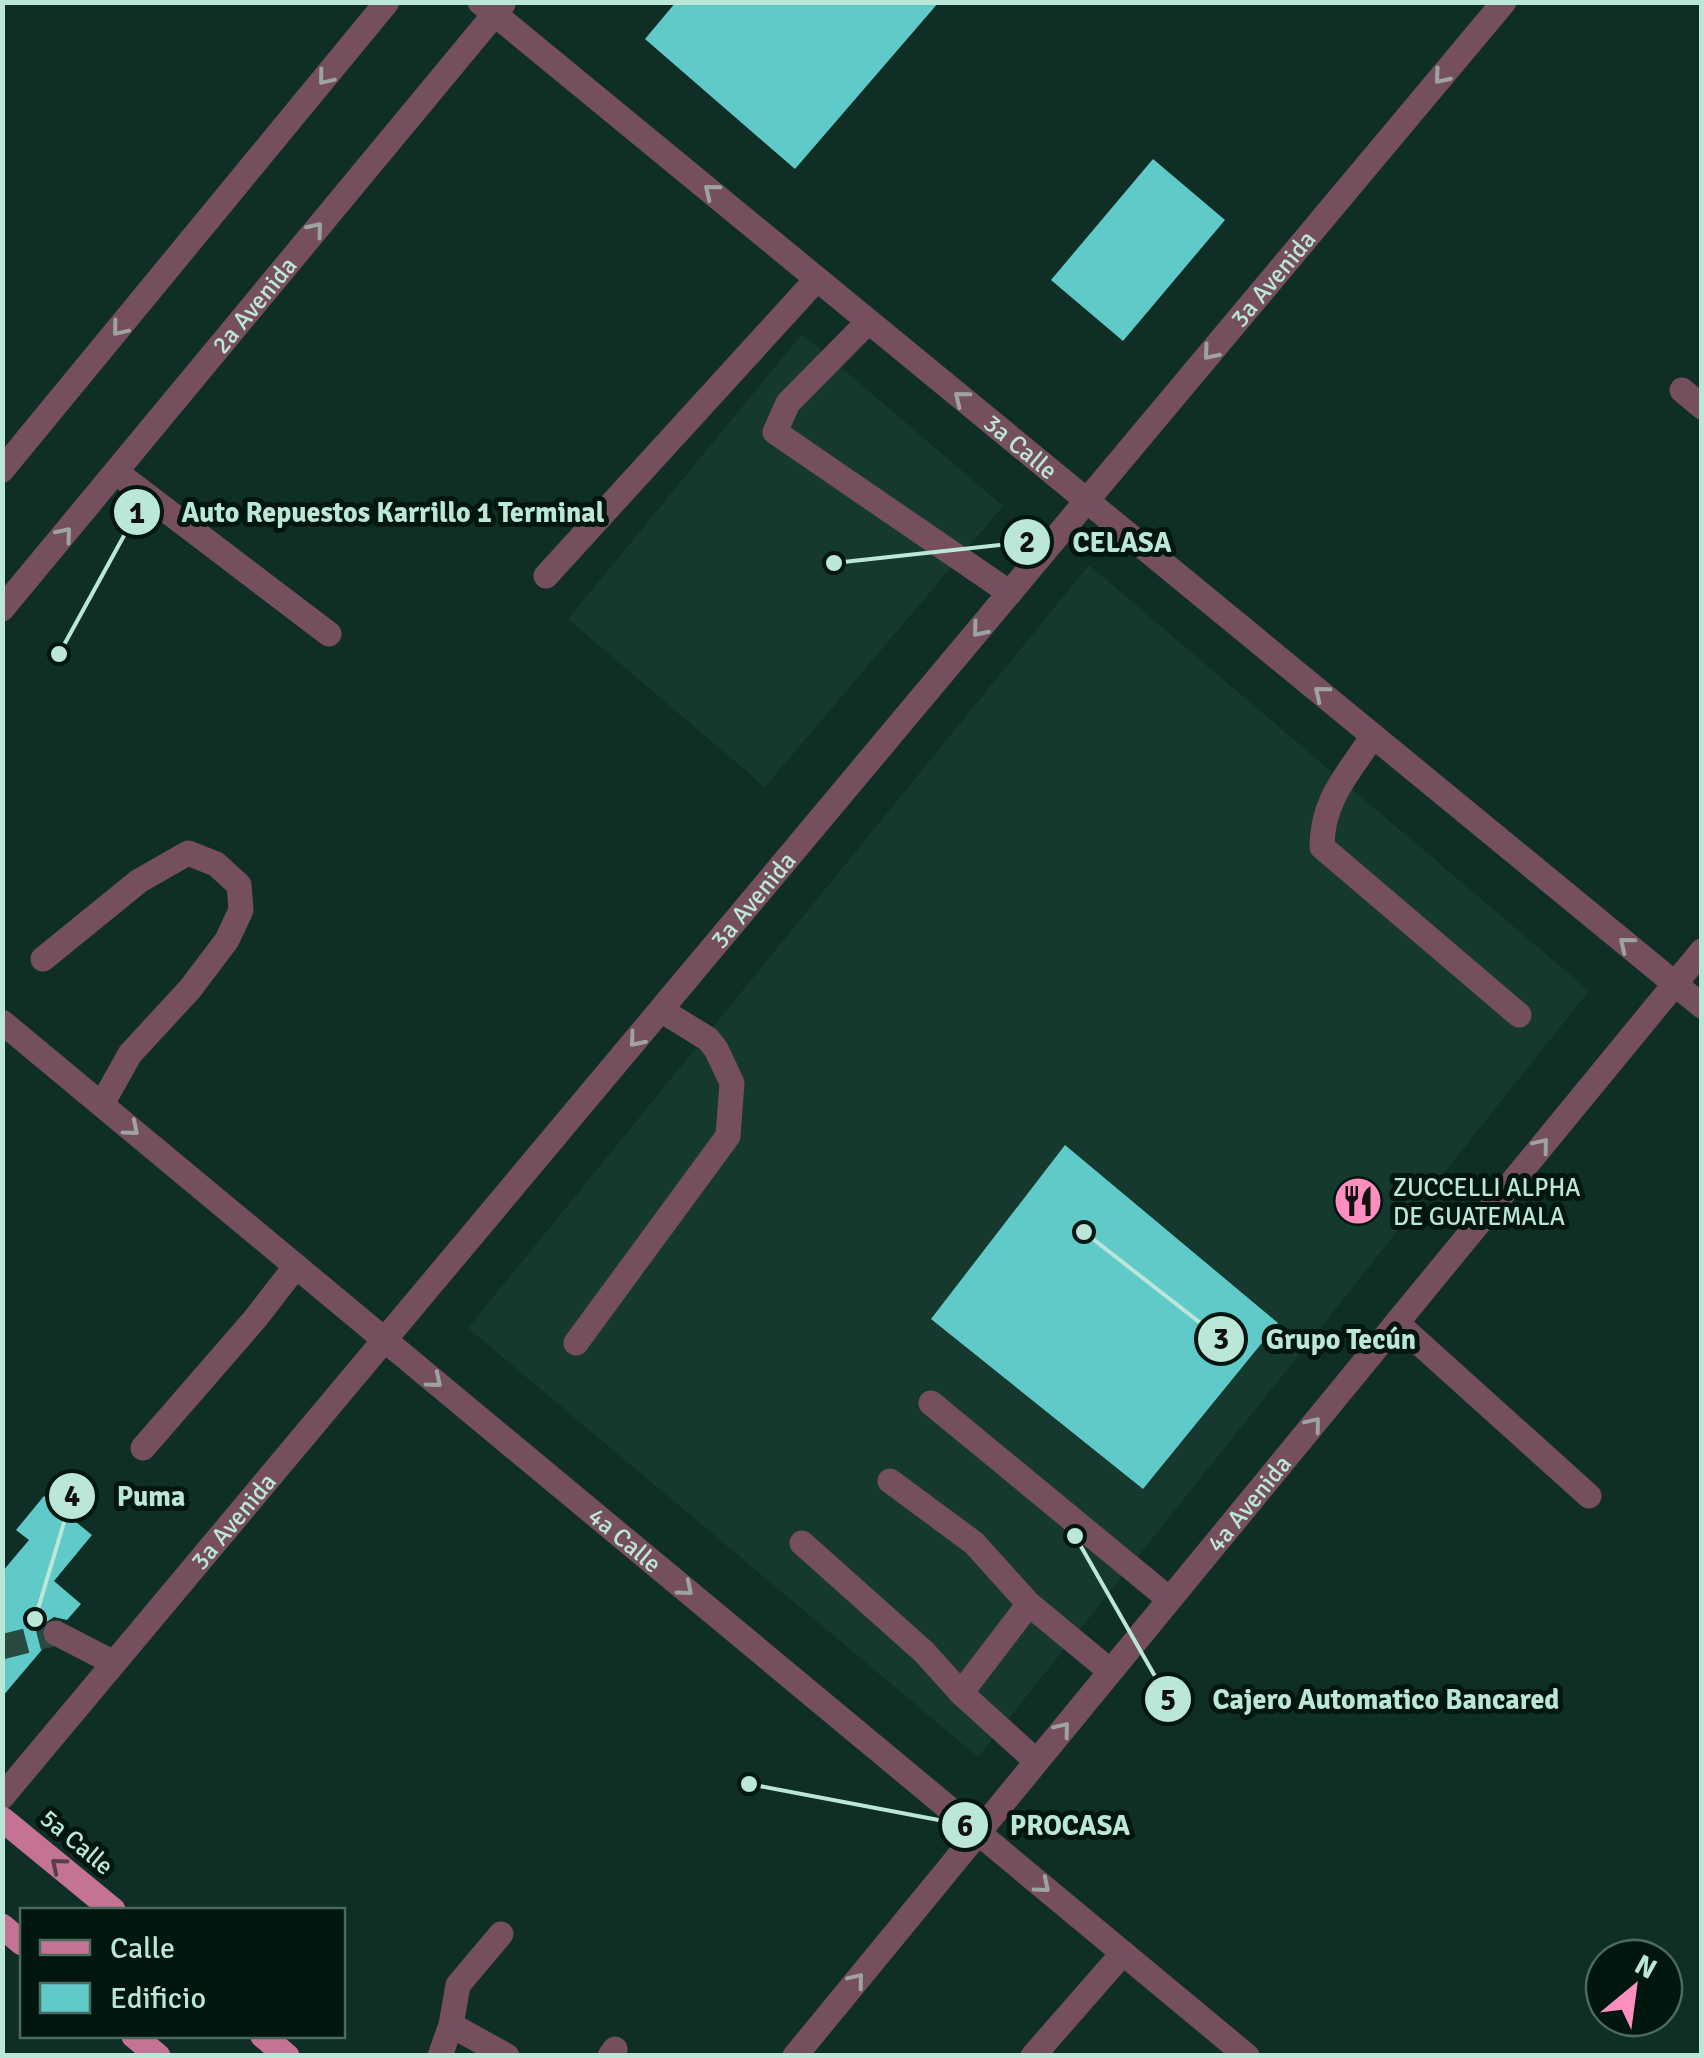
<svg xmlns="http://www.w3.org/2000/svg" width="1704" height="2058" viewBox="0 0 1704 2058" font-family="Signika,sans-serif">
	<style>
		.built { fill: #15392f }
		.building { fill: #5fcac8 }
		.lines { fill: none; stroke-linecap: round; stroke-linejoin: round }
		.minor-tunnel { stroke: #294a41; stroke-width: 25; stroke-dasharray: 25 12; stroke-linecap: butt }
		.minor { stroke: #764f5f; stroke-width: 25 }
		.major { stroke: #c47395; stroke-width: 25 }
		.oneway { stroke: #9ca3a2 }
		.oneway2 { stroke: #58404b }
		.labels { text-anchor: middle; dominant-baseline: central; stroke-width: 10; stroke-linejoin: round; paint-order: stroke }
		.street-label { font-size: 25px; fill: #bbe7d9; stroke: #00160f }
		.poi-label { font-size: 25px; fill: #bbe7d9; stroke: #00160f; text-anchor: start }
		.leader { fill: none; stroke: #bbe7d9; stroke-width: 4 }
		.callout-dot { fill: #bbe7d9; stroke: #00160f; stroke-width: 4 }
		.mark-label { font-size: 30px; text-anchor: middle; font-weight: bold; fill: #111 }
		.callout-label { font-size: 28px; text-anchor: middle; font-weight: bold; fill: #bbe7d9; stroke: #00160f; stroke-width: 10; stroke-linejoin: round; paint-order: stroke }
	</style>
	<rect width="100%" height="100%" fill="#0f2e26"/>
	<!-- built -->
	<path class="built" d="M 802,334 L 1003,506 L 765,787 L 568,619 Z
		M 1089,565 L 1589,991 L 978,1757 L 468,1328 Z"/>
	<!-- building -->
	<path class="building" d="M 676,2 L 939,2 L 795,169 L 645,39 Z
		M 1153,159 L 1225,220 L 1123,341 L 1051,280 Z
		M 1065,1145 L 1278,1323 L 1143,1489 L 931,1319 Z
		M 44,1496 L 92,1535 L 54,1581 L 81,1604 L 67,1620 L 54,1617 L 42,1625 L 40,1635 L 46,1645 L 2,1697 L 2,1572 L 29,1540 L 16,1530 Z"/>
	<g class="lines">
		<!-- minor-tunnel -->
		<path class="minor-tunnel" d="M 2,1647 L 56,1633"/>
		<!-- minor -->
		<g class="minor">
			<path id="s1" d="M 480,2 L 1702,1006"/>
			<path d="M 868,322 L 788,403 L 775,432 L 1010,593"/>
			<path d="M 1682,390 L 1702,407"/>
			<path d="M 2,470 L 387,2"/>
			<path d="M 116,472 L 329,634"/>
			<path d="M 546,576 L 817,279"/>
			<path id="s2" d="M 2,609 L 503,4"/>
			<path d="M 1373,736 C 1348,774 1322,800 1322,847 L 1519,1015"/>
			<path d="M 43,959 L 139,881 L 188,853 L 216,864 L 239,885 L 241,910 L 227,940 L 190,989 L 130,1054 L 102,1104"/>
			<path id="s3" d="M 2,1022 L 1247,2056"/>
			<path d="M 1397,1323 L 1589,1496"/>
			<path d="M 576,1343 L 728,1136 L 732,1083 L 716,1049 L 708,1039 L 661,1010"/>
			<path d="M 931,1403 L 1169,1599"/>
			<path d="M 143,1448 L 255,1319 L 296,1266"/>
			<path d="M 890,1481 L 974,1543 L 1029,1604 L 1110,1671"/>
			<path d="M 802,1543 L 924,1652 L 961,1693 L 1029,1604"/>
			<path d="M 56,1633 L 114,1663"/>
			<path d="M 961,1693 L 1036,1761"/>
			<path id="s4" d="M 2,1797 L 1504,2"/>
			<path d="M 451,2025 L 507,2056"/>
			<path d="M 440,2056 L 451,2025 L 458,1985 L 501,1934"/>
			<path d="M 610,2056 L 615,2049"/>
			<path id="s5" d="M 795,2056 L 1702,951"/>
			<path d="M 1033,2056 L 1123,1953"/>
		</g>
		<!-- major -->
		<path class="major" d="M 2,1819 L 113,1910
			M 2,1926 L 22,1943
			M 134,2036 L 158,2056
			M 263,2036 L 287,2056"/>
	</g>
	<!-- one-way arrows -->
	<defs><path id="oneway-chevron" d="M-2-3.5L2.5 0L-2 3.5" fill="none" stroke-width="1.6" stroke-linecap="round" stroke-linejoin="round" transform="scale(2.5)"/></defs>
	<g class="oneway">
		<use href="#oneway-chevron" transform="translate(1441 77) rotate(130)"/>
		<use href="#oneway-chevron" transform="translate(325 78) rotate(129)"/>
		<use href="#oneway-chevron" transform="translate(711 191) rotate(-141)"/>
		<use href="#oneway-chevron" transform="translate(316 229) rotate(-50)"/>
		<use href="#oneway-chevron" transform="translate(119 329) rotate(129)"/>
		<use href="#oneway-chevron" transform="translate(1210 353) rotate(130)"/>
		<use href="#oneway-chevron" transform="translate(961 398) rotate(-141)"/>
		<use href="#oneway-chevron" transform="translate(65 534) rotate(-50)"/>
		<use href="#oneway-chevron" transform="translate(979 630) rotate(130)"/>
		<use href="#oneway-chevron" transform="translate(1321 693) rotate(-141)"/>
		<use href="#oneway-chevron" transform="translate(1626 944) rotate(-141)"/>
		<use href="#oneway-chevron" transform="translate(636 1040) rotate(130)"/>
		<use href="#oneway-chevron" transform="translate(132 1129) rotate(40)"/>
		<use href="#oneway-chevron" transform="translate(1542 1145) rotate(-51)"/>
		<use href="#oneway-chevron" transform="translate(435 1381) rotate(40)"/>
		<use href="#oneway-chevron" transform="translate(1314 1424) rotate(-51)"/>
		<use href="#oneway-chevron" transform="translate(686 1589) rotate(40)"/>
		<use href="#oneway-chevron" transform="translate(1063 1729) rotate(-51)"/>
		<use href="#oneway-chevron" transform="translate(1043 1886) rotate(40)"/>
		<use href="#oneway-chevron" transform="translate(857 1980) rotate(-51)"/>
	</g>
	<use class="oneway2" href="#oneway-chevron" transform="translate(58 1865) rotate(-140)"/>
	<!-- icons -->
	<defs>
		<g id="restaurant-disc" transform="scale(2.5)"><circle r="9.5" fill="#fd8ebe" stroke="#00160f"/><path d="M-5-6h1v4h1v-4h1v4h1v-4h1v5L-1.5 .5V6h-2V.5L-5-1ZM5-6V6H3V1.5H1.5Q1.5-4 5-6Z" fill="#111"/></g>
	</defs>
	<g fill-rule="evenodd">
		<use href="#restaurant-disc" x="1358" y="1201"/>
	</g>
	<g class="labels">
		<!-- street labels -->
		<g class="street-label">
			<text stroke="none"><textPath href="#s4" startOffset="1980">3a Avenida</textPath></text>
			<text stroke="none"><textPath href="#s2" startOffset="395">2a Avenida</textPath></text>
			<text stroke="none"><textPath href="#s1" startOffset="700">3a Calle</textPath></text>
			<text stroke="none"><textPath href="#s4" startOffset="1170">3a Avenida</textPath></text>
			<text stroke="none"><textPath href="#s5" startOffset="715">4a Avenida</textPath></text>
			<text stroke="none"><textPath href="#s4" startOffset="360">3a Avenida</textPath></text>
			<text stroke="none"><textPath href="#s3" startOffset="810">4a Calle</textPath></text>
			<text transform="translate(77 1842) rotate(40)">5a Calle</text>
		</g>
		<!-- poi labels -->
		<g class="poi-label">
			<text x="1393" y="1187">ZUCCELLI ALPHA<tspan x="1393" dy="29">DE GUATEMALA</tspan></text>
		</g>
	</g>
	<!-- callouts -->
	<path class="leader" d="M59 654L137 512M834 563L1027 542M1084 1232L1221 1339M35 1619L72 1496M1075 1536L1168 1699M749 1784L965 1825"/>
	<g class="callout-dot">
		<circle cx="59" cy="654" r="10"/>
		<circle cx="834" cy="563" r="10"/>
		<circle cx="1084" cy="1232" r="10"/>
		<circle cx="35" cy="1619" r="10"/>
		<circle cx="1075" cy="1536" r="10"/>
		<circle cx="749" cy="1784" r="10"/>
		<circle cx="137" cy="512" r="25"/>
		<circle cx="1027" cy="542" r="25"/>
		<circle cx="1221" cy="1339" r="25"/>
		<circle cx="72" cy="1496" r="25"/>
		<circle cx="1168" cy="1699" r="25"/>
		<circle cx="965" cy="1825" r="25"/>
	</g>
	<g class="mark-label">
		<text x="137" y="523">1</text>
		<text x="1027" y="552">2</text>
		<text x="1221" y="1349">3</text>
		<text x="72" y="1506">4</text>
		<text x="1168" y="1710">5</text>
		<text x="965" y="1836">6</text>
	</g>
	<g class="callout-label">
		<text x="393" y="522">Auto Repuestos Karrillo 1 Terminal</text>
		<text x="1122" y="552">CELASA</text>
		<text x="1341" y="1349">Grupo Tecún</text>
		<text x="151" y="1506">Puma</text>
		<text x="1386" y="1709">Cajero Automatico Bancared</text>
		<text x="1070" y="1835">PROCASA</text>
	</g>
	<!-- border -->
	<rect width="1704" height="2058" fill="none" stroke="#bbe7d9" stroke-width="10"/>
	<!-- legend -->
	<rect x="20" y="1908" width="325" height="130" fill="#00160f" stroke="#4b6a60" stroke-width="2.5"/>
	<rect x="40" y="1940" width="50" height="15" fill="#c47395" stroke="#4b6a60" stroke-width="2.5"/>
	<text x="110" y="1958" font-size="30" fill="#bbe7d9">Calle</text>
	<rect x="40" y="1983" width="50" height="30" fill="#5fcac8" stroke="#4b6a60" stroke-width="2.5"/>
	<text x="110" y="2008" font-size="30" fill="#bbe7d9">Edificio</text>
	<!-- north arrow -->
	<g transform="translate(1634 1988) rotate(29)"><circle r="48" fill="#00160f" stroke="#4b6a60" stroke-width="2.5"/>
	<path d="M0-8L18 38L0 25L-18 38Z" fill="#fd8ebe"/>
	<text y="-15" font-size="28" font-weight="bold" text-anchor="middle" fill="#bbe7d9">N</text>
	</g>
</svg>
